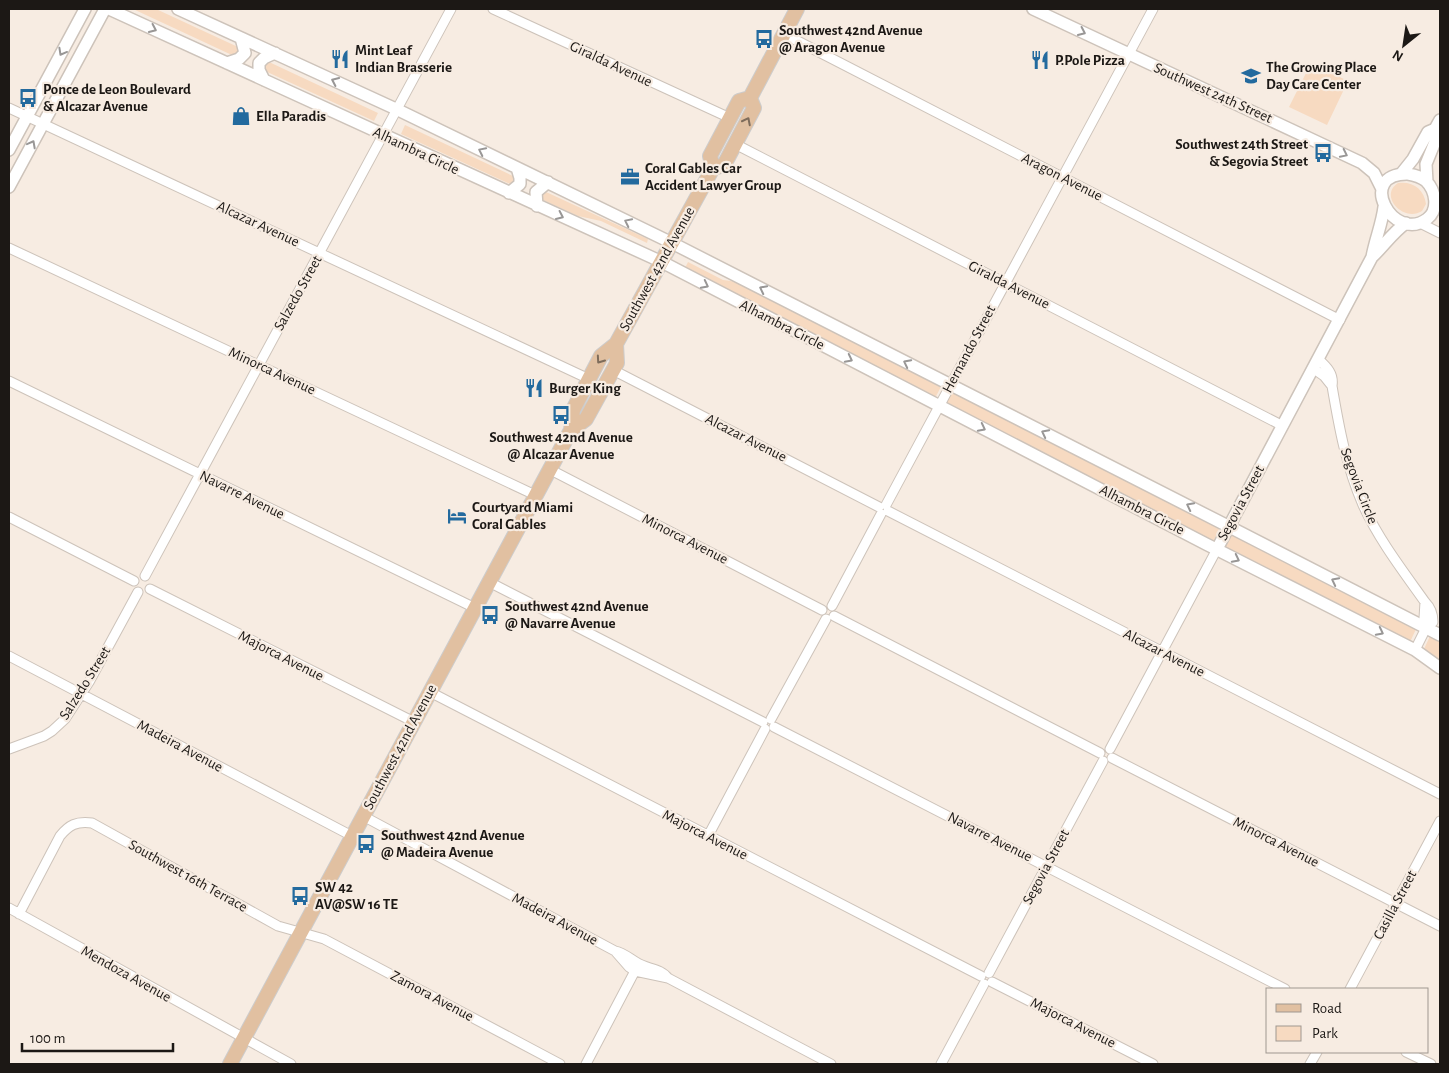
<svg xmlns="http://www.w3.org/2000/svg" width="1449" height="1073" viewBox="0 0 1449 1073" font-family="'Alegreya Sans',sans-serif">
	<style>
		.green { fill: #f7dac1 }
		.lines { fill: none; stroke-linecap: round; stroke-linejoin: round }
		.minor-casing { stroke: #cdc3ba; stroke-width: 11 }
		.tertiary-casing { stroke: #cdc3ba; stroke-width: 14 }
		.primary-casing { stroke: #cdcccc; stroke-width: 16 }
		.minor { stroke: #fff; stroke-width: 9 }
		.tertiary { stroke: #fff; stroke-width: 11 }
		.primary { stroke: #e1c0a1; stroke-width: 14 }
		.oneway { stroke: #999796 }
		.oneway2 { stroke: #7e6c5b }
		.labels { text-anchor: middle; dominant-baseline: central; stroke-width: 4.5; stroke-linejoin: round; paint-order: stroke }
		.poi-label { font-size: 15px; font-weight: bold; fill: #1c1815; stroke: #f7ece2; text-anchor: start }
		.street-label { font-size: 15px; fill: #1c1815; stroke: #f7ece2 }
	</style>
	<rect width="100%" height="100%" fill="#f7ece2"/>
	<!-- green -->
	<path class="green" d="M 133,9 L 156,9 L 238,47 L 239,53 L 234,56 Z
		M 269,62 L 378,113 L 374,121 L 265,71 L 263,68 L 264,65 Z
		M 1311,63 L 1348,81 L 1327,125 L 1289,107 Z
		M 405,125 L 513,176 L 515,181 L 510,184 L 401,134 Z
		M 1398,183 C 1413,181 1424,189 1426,204 L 1422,211 C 1404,223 1378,196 1398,183 Z
		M 543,192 L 546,192 L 648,239 L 647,243 L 601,221 L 578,216 L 543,200 L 541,197 Z
		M 688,262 L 723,280 L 738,282 L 942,385 L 935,398 L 684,270 Z
		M 951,391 L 1220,527 L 1213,542 L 946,404 Z
		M 1232,533 L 1417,627 L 1410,642 L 1225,548 Z
		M 1431,634 L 1440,641 L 1440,662 L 1424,649 Z"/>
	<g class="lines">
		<!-- minor casing -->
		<g class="minor-casing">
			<path id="minor" d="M 493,9 L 730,118
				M 784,34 L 1340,320
				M 9,108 L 589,379
				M 735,144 L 1283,426
				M 1420,223 L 1440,233
				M 9,248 L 535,495
				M 1319,360 C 1327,367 1334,374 1332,386 C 1339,427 1346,466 1363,505 C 1379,540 1403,571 1425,602 C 1431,608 1433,614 1433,622 L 1426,628 L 1415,650
				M 1314,369 L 1324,376 L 1332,386
				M 613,370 L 879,507
				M 9,381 L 475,608
				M 549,469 L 822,610
				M 886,505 L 1153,9
				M 888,511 L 1440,794
				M 9,517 L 134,581
				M 145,576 L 451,9
				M 489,582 L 763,722
				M 150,589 L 414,722
				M 1425,602 L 1424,618 L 1426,628
				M 832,606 L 881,514
				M 834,616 L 1100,753
				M 9,656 L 352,836
				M 430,692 L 981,976
				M 771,719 L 826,619
				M 774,727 L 1285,989
				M 9,749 L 44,736 L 52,731 L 65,719 L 89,682 L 138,592
				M 1110,749 L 1217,549
				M 1112,758 L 1440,926
				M 363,816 L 615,951
				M 708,836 L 765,729
				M 9,908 L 291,1064
				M 19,914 L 60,836 C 69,825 76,821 92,823 L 278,926 L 324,939 L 560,1064
				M 989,973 L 1103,761
				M 668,978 L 635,971 L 629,967 L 615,951 C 624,953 629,958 636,962 C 646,969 661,968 668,978 L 831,1064
				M 992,982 L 1153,1064
				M 1350,989 L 1440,821
				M 1406,1052 L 1431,1064
				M 586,1064 L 637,967
				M 941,1064 L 984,984
				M 1310,1064 L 1317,1052"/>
		</g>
		<!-- tertiary casing -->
		<g class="tertiary-casing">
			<path id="tertiary" d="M 109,9 L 662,262 L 1206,544 L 1415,650 L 1440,668
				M 178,9 L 396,109 L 672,243 L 1218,521 L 1440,635
				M 1033,9 L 1362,163 L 1374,173 L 1382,189
				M 227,63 L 239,59 L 245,53 L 241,38
				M 264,80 L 259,70 L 259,63 L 264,58 L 275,53
				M 9,150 L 85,9
				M 1401,174 L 1413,159 L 1428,132 L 1435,129
				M 1408,174 C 1414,175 1421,177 1426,181 C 1436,191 1439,210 1427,219 C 1393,244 1355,173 1408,174 Z
				M 1427,182 L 1426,164 L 1437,137 L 1435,129 L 1440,120
				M 9,187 L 105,9
				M 509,193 L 520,184 L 520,178 L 517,168
				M 537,206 L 536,192 L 548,182
				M 1372,257 C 1384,246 1392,233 1406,223
				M 1217,549 L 1372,257 C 1375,240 1382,224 1384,207"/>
		</g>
		<!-- primary casing -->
		<g class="primary-casing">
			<path id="primary" d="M 713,168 L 724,165 L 754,108 L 750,98
				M 571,430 L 586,419 L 617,363 L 616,344
				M 230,1064 L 571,430 L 573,410 L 589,379 L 601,356 L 616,344 L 713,168 L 710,156 L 739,101 L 750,98 L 797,9"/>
		</g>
		<!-- minor -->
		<use href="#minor" class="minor"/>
		<!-- tertiary -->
		<use href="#tertiary" class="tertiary"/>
		<!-- primary -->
		<use href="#primary" class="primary"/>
	</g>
	<!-- one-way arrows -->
	<defs><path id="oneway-chevron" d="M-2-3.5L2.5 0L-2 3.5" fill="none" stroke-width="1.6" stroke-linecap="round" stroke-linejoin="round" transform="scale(1.25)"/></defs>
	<g class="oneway">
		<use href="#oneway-chevron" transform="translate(153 29) rotate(25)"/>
		<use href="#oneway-chevron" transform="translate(1082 32) rotate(25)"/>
		<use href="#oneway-chevron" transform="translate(62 52) rotate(119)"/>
		<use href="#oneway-chevron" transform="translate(335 81) rotate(-155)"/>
		<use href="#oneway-chevron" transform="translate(32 144) rotate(-62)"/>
		<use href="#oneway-chevron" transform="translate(482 151) rotate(-154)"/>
		<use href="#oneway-chevron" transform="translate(1344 154) rotate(26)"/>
		<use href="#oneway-chevron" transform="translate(560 216) rotate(25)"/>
		<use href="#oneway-chevron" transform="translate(628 222) rotate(-154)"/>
		<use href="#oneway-chevron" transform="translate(705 285) rotate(27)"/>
		<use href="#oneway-chevron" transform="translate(763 289) rotate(-153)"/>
		<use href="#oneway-chevron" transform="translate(849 359) rotate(27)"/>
		<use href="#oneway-chevron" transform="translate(907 363) rotate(-153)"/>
		<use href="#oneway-chevron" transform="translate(982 428) rotate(27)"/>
		<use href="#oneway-chevron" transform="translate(1045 433) rotate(-153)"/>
		<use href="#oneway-chevron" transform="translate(1190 506) rotate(-153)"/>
		<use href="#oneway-chevron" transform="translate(1236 559) rotate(27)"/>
		<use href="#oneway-chevron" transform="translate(1335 581) rotate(-153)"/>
		<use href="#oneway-chevron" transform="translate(1380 632) rotate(27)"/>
	</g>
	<g class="oneway2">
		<use href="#oneway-chevron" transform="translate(747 121) rotate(-63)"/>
		<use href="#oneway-chevron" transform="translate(600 360) rotate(125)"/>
	</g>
	<!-- icons -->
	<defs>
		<g id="bus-bare" transform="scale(1.5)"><path d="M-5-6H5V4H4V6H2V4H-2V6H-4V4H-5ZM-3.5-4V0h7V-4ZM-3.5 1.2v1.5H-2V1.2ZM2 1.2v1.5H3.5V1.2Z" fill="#236a9e" stroke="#f7ece2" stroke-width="2.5" paint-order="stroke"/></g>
		<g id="restaurant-bare" transform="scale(1.5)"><path d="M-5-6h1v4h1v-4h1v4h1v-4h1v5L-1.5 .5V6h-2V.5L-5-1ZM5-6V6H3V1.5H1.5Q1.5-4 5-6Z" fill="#236a9e" stroke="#f7ece2" stroke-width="2.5" paint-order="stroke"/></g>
		<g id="school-bare" transform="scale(1.5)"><path d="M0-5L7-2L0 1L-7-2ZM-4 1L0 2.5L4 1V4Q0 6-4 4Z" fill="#236a9e" stroke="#f7ece2" stroke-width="2.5" paint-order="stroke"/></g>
		<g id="shop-bare" transform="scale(1.5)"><path d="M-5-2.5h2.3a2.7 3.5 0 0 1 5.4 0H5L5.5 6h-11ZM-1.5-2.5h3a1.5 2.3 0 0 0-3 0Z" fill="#236a9e" stroke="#f7ece2" stroke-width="2.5" paint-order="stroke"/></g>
		<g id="office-bare" transform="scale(1.5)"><path d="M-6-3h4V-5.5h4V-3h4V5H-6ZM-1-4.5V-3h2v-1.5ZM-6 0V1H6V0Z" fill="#236a9e" stroke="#f7ece2" stroke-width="2.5" paint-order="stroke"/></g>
		<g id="hotel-bare" transform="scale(1.5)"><path d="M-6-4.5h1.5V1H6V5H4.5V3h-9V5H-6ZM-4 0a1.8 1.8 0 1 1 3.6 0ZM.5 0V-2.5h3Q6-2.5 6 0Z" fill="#236a9e" stroke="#f7ece2" stroke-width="2.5" paint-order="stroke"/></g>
	</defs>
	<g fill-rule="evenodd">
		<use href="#bus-bare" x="764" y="39"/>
		<use href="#restaurant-bare" x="340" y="59"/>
		<use href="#restaurant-bare" x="1040" y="60"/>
		<use href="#school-bare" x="1251" y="76"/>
		<use href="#bus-bare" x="28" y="98"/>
		<use href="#shop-bare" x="241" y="116"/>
		<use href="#bus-bare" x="1323" y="153"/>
		<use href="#office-bare" x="630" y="177"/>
		<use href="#restaurant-bare" x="534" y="388"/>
		<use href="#bus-bare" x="561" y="415"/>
		<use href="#hotel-bare" x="457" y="516"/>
		<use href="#bus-bare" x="490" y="615"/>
		<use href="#bus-bare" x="366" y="844"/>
		<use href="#bus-bare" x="300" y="896"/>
	</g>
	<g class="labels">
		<!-- poi labels -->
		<g class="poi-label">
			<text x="779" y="30">Southwest 42nd Avenue<tspan x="779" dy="17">@ Aragon Avenue</tspan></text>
			<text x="355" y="50">Mint Leaf<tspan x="355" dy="17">Indian Brasserie</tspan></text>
			<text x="1055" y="60">P.Pole Pizza</text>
			<text x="1266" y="67">The Growing Place<tspan x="1266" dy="17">Day Care Center</tspan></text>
			<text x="43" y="89">Ponce de Leon Boulevard<tspan x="43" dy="17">&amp; Alcazar Avenue</tspan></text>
			<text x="256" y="116">Ella Paradis</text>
			<text x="1308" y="144" text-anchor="end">Southwest 24th Street<tspan x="1308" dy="17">&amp; Segovia Street</tspan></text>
			<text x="645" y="168">Coral Gables Car<tspan x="645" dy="17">Accident Lawyer Group</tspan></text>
			<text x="549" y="388">Burger King</text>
			<text x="561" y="437" text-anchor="middle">Southwest 42nd Avenue<tspan x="561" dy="17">@ Alcazar Avenue</tspan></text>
			<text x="472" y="507">Courtyard Miami<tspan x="472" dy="17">Coral Gables</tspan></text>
			<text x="505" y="606">Southwest 42nd Avenue<tspan x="505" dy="17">@ Navarre Avenue</tspan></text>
			<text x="381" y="835">Southwest 42nd Avenue<tspan x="381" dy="17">@ Madeira Avenue</tspan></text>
			<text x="315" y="887">SW 42<tspan x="315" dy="17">AV@SW 16 TE</tspan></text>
		</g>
		<!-- street labels -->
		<g class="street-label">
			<text transform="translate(611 64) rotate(25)">Giralda Avenue</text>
			<text transform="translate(1213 93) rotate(24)">Southwest 24th Street</text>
			<text transform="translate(416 151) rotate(25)">Alhambra Circle</text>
			<text transform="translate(1062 177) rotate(27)">Aragon Avenue</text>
			<text transform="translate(258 224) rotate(25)">Alcazar Avenue</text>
			<text transform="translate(657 269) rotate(-61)">Southwest 42nd Avenue</text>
			<text transform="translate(1009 285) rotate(27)">Giralda Avenue</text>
			<text transform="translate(298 293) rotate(-61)">Salzedo Street</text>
			<text transform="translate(782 325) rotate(27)">Alhambra Circle</text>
			<text transform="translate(969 349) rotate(-62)">Hernando Street</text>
			<text transform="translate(272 371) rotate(25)">Minorca Avenue</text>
			<text transform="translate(746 438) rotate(27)">Alcazar Avenue</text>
			<text transform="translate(1359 486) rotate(69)">Segovia Circle</text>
			<text transform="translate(242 495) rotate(26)">Navarre Avenue</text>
			<text transform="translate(1241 503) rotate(-62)">Segovia Street</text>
			<text transform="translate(1142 510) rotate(27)">Alhambra Circle</text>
			<text transform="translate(685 539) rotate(27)">Minorca Avenue</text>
			<text transform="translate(1164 653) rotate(27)">Alcazar Avenue</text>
			<text transform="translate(281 656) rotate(27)">Majorca Avenue</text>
			<text transform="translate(85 683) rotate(-58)">Salzedo Street</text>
			<text transform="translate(180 746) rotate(28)">Madeira Avenue</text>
			<text transform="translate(400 747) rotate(-62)">Southwest 42nd Avenue</text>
			<text transform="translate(705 835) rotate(27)">Majorca Avenue</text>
			<text transform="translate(990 837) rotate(27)">Navarre Avenue</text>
			<text transform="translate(1276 842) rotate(27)">Minorca Avenue</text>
			<text transform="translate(1046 867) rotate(-62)">Segovia Street</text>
			<text transform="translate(188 876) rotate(29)">Southwest 16th Terrace</text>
			<text transform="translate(1395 905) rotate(-62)">Casilla Street</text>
			<text transform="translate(555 919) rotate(28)">Madeira Avenue</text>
			<text transform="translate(126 974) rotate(29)">Mendoza Avenue</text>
			<text transform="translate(432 996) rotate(28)">Zamora Avenue</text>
			<text transform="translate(1073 1023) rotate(27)">Majorca Avenue</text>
		</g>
	</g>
	<!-- border -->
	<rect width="1449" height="1073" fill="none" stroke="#1c1815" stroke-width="20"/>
	<!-- legend -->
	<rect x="1266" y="988" width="162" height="65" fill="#f7ece2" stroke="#9f9790"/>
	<rect x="1276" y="1004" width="25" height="8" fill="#e1c0a1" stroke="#9f9790"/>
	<text x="1312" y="1013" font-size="15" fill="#1c1815">Road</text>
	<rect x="1276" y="1026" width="25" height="15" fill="#f7dac1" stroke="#9f9790"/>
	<text x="1312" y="1038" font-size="15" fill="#1c1815">Park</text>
	<!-- north arrow -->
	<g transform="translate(1404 45) rotate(210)" stroke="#f7ece2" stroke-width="4" paint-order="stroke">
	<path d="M0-4L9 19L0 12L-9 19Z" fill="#1c1815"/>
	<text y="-8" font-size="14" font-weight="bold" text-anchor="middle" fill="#1c1815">N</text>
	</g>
	<!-- scale -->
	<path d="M22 1043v8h151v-8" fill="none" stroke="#1c1815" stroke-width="2.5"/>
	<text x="30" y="1043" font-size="15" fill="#1c1815" stroke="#f7ece2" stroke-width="4" paint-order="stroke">100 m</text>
</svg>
